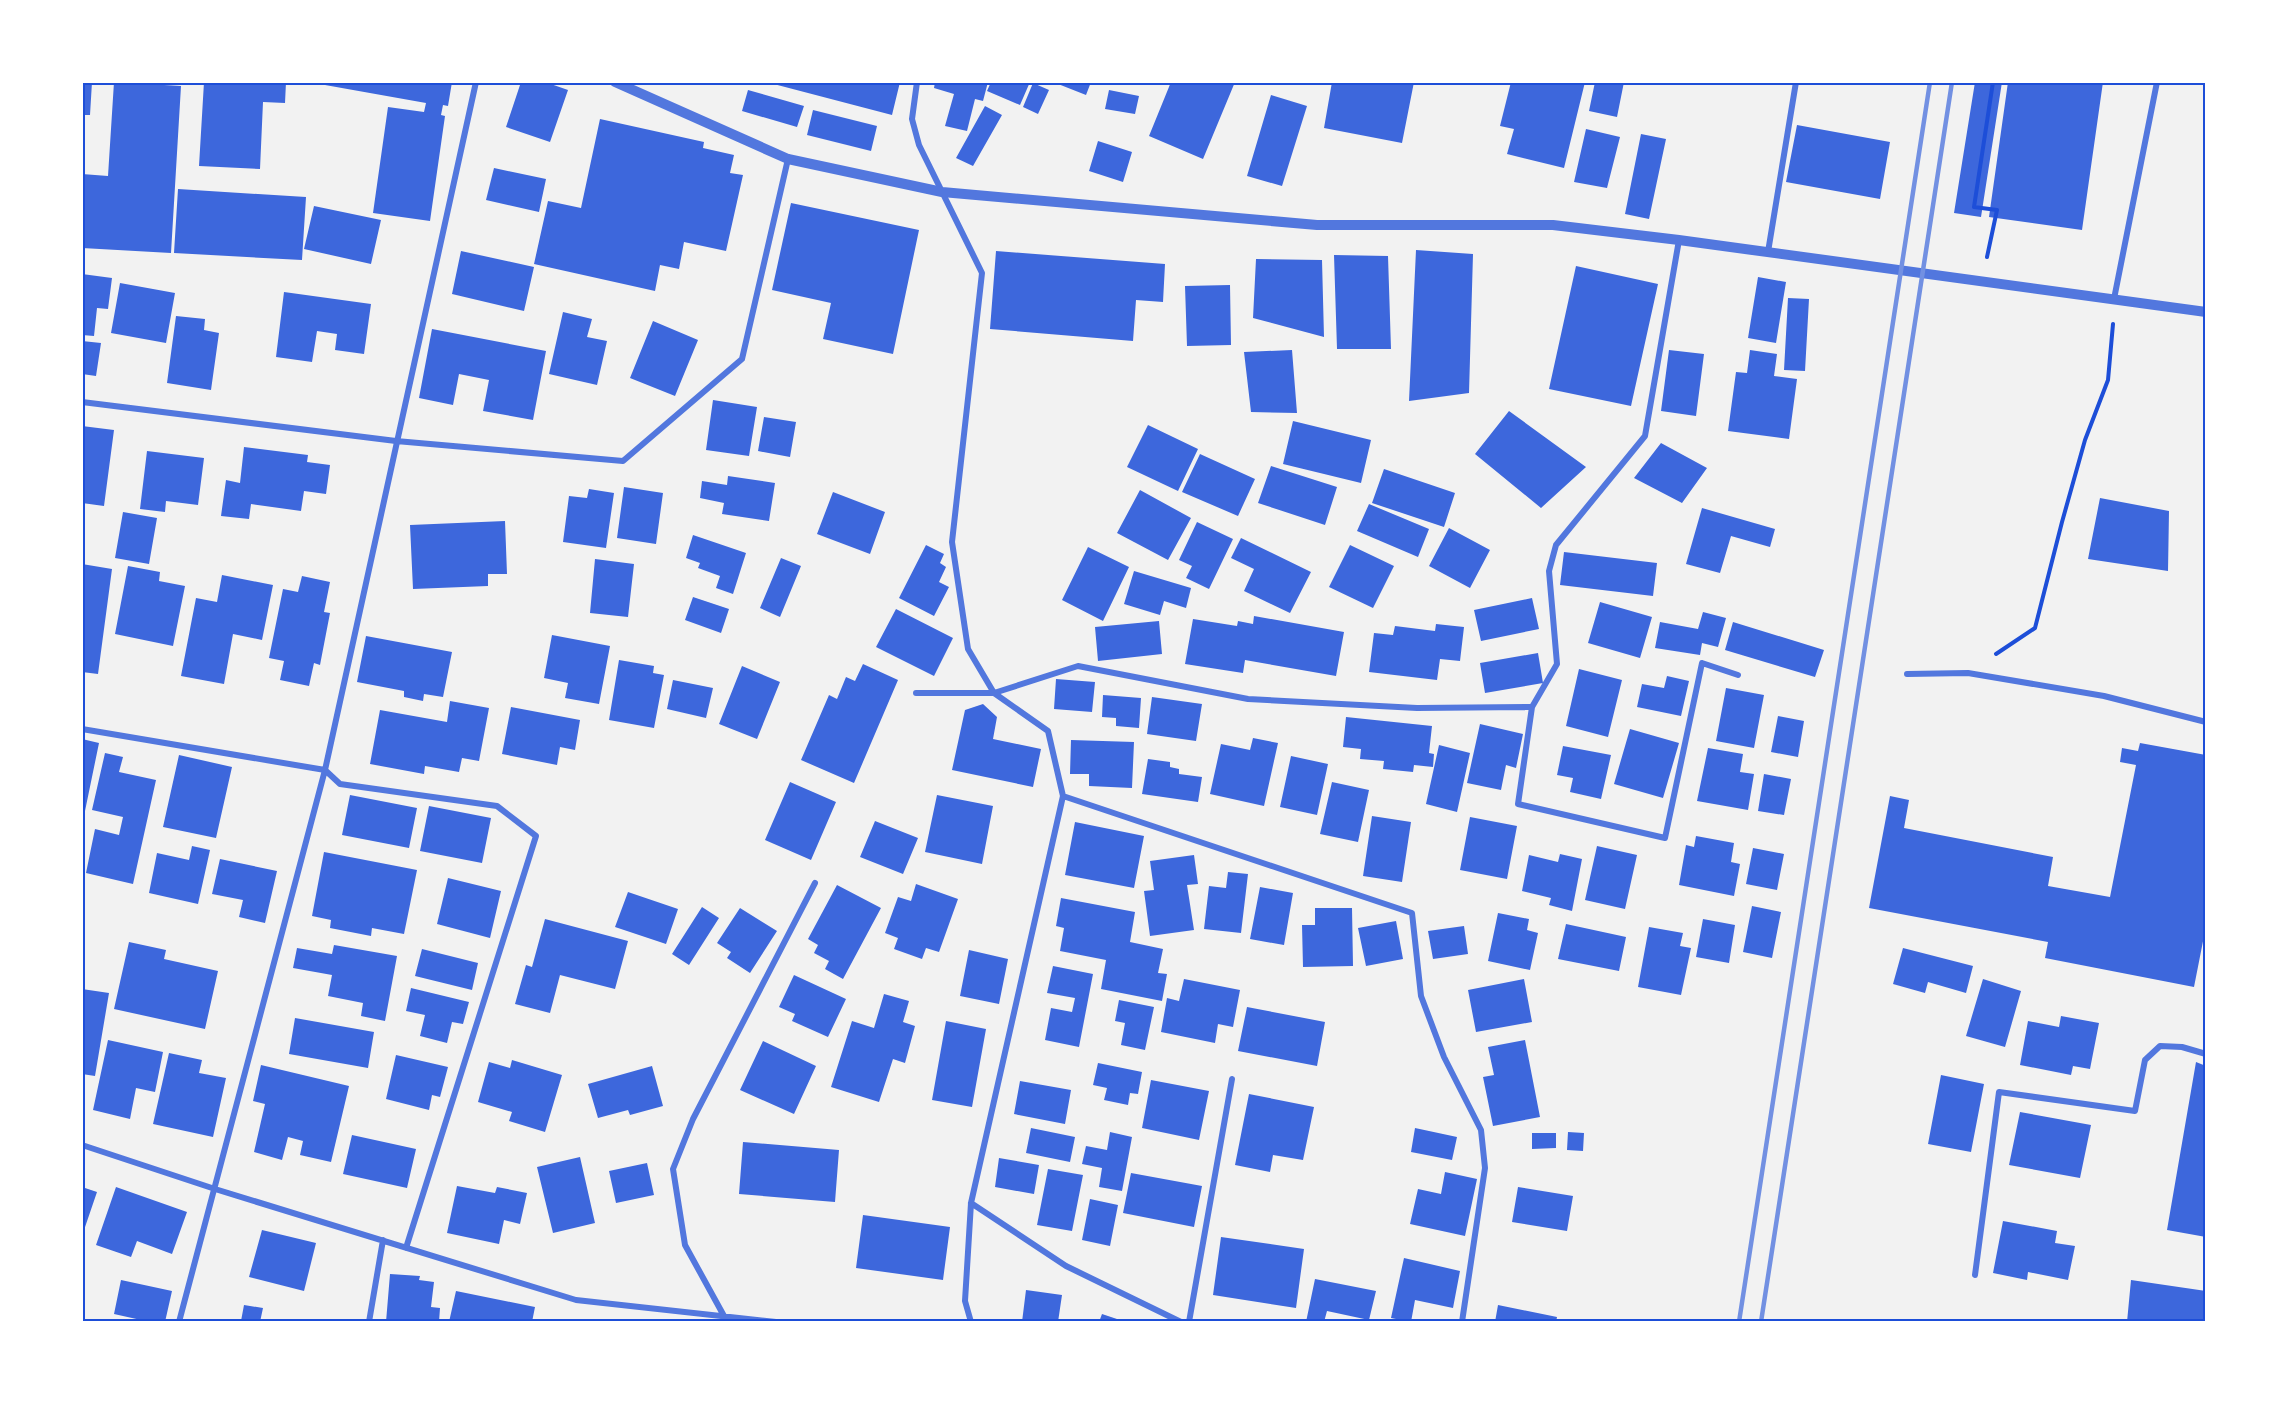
<svg xmlns="http://www.w3.org/2000/svg" width="2288" height="1404" viewBox="0 0 2288 1404" font-family="Roboto,sans-serif">
	<style>
		.building { fill: #3d67dc }
		.lines { fill: none; stroke-linecap: round; stroke-linejoin: round }
		.path { stroke: #1d4ed8; stroke-width: 4 }
		.minor { stroke: #5277de; stroke-width: 6 }
		.tertiary { stroke: #5277de; stroke-width: 10 }
		.rail { stroke: #7290e2; stroke-width: 4.5 }
		.neatline { fill: none; stroke: #1d4ed8; stroke-width: 2 }
	</style>
	<rect width="100%" height="100%" fill="#f2f2f2"/>
	<!-- building -->
	<path class="building" d="M 82,82 L 92,82 L 90,115 L 82,115 Z
		M 114,82 L 181,86 L 171,253 L 82,248 L 82,174 L 108,176 Z
		M 204,82 L 286,82 L 285,103 L 263,102 L 260,169 L 199,166 Z
		M 325,82 L 452,82 L 448,106 L 443,105 L 441,115 L 445,116 L 430,221 L 373,213 L 388,107 L 424,112 L 426,103 L 325,85 Z
		M 521,82 L 545,82 L 568,90 L 550,142 L 506,127 Z
		M 766,82 L 900,82 L 892,115 Z
		M 935,82 L 988,82 L 983,101 L 975,99 L 967,131 L 945,126 L 954,94 L 934,88 Z
		M 991,82 L 1030,82 L 1020,105 L 987,91 Z
		M 1053,82 L 1091,82 L 1086,95 Z
		M 1171,82 L 1235,82 L 1203,159 L 1149,136 Z
		M 1332,82 L 1414,82 L 1402,143 L 1324,128 Z
		M 1511,82 L 1585,82 L 1564,168 L 1507,154 L 1514,129 L 1500,126 Z
		M 1595,82 L 1624,82 L 1617,117 L 1589,111 Z
		M 1975,82 L 2002,82 L 1981,217 L 1954,213 Z
		M 2008,82 L 2103,82 L 2082,230 L 1989,217 Z
		M 1033,83 L 1049,90 L 1038,114 L 1023,107 Z
		M 748,90 L 804,106 L 797,127 L 742,111 Z
		M 1109,90 L 1139,96 L 1135,114 L 1105,109 Z
		M 1271,95 L 1307,106 L 1282,186 L 1247,176 Z
		M 985,106 L 1002,115 L 973,166 L 956,158 Z
		M 813,110 L 877,126 L 871,151 L 807,135 Z
		M 600,119 L 704,142 L 703,148 L 734,155 L 730,173 L 743,175 L 726,251 L 684,242 L 679,269 L 660,265 L 655,291 L 534,264 L 548,201 L 581,208 Z
		M 1797,125 L 1890,142 L 1880,199 L 1786,182 Z
		M 1586,129 L 1620,137 L 1607,188 L 1574,182 Z
		M 1641,134 L 1666,139 L 1649,219 L 1625,214 Z
		M 1098,141 L 1132,152 L 1123,182 L 1089,171 Z
		M 494,168 L 546,179 L 539,212 L 486,200 Z
		M 178,189 L 306,197 L 302,260 L 174,253 Z
		M 791,203 L 919,230 L 893,354 L 823,339 L 831,303 L 772,290 Z
		M 314,206 L 381,220 L 371,264 L 304,249 Z
		M 1416,250 L 1473,254 L 1469,393 L 1409,401 Z
		M 461,251 L 534,267 L 524,311 L 452,294 Z
		M 996,251 L 1165,264 L 1163,302 L 1136,300 L 1133,341 L 990,329 Z
		M 1334,255 L 1388,256 L 1391,349 L 1337,349 Z
		M 1256,259 L 1322,260 L 1324,337 L 1253,318 Z
		M 1576,266 L 1658,284 L 1631,406 L 1549,389 Z
		M 82,274 L 112,278 L 108,309 L 97,308 L 94,336 L 82,335 Z
		M 1758,277 L 1786,282 L 1776,343 L 1748,338 Z
		M 120,283 L 175,293 L 166,343 L 111,333 Z
		M 1230,285 L 1231,345 L 1187,346 L 1185,286 Z
		M 284,292 L 371,304 L 364,354 L 335,350 L 337,334 L 317,331 L 312,362 L 276,357 Z
		M 1788,298 L 1809,299 L 1805,371 L 1784,370 Z
		M 563,312 L 592,319 L 587,337 L 607,341 L 597,385 L 549,374 Z
		M 176,316 L 205,319 L 204,330 L 219,333 L 211,390 L 167,383 Z
		M 653,321 L 698,340 L 675,396 L 630,378 Z
		M 432,329 L 546,351 L 533,420 L 483,411 L 489,380 L 459,374 L 453,405 L 419,398 Z
		M 82,341 L 101,343 L 96,376 L 82,374 Z
		M 1292,350 L 1297,413 L 1251,412 L 1244,352 Z
		M 1669,350 L 1704,354 L 1696,416 L 1661,411 Z
		M 1750,350 L 1777,354 L 1774,376 L 1797,379 L 1789,439 L 1728,431 L 1736,372 L 1747,373 Z
		M 713,400 L 757,407 L 749,456 L 706,450 Z
		M 1509,411 L 1586,467 L 1541,508 L 1475,454 Z
		M 764,417 L 796,422 L 790,457 L 758,451 Z
		M 1293,421 L 1371,440 L 1361,483 L 1283,464 Z
		M 1148,425 L 1198,449 L 1178,491 L 1127,467 Z
		M 82,426 L 114,430 L 104,506 L 82,503 Z
		M 1661,443 L 1707,468 L 1682,503 L 1634,478 Z
		M 244,447 L 308,455 L 307,462 L 330,465 L 326,494 L 304,491 L 301,511 L 251,504 L 249,519 L 221,516 L 226,480 L 240,483 Z
		M 147,451 L 204,458 L 198,505 L 166,501 L 165,512 L 140,509 Z
		M 1200,454 L 1255,479 L 1238,516 L 1182,492 Z
		M 1271,466 L 1337,487 L 1325,525 L 1258,503 Z
		M 1384,469 L 1455,493 L 1444,527 L 1372,503 Z
		M 728,476 L 775,483 L 769,521 L 722,514 L 724,503 L 700,498 L 702,481 L 727,485 Z
		M 624,487 L 663,493 L 656,544 L 617,538 Z
		M 589,489 L 614,493 L 606,548 L 563,542 L 569,496 L 587,498 Z
		M 1140,490 L 1191,518 L 1168,560 L 1117,533 Z
		M 833,492 L 885,512 L 870,554 L 817,534 Z
		M 2100,498 L 2169,511 L 2168,571 L 2088,559 Z
		M 1369,504 L 1429,529 L 1418,557 L 1357,531 Z
		M 1702,508 L 1775,529 L 1770,547 L 1731,536 L 1720,573 L 1686,564 Z
		M 123,512 L 157,518 L 149,564 L 115,558 Z
		M 505,521 L 507,574 L 488,574 L 488,586 L 413,589 L 410,525 Z
		M 1197,522 L 1233,539 L 1209,589 L 1186,578 L 1192,566 L 1179,560 Z
		M 1449,528 L 1490,550 L 1470,588 L 1429,566 Z
		M 693,535 L 746,553 L 733,594 L 716,588 L 720,576 L 698,568 L 700,563 L 686,558 Z
		M 1241,538 L 1311,572 L 1290,613 L 1244,591 L 1254,569 L 1231,558 Z
		M 926,545 L 944,554 L 940,563 L 946,567 L 939,582 L 949,587 L 934,616 L 899,598 Z
		M 1350,545 L 1394,566 L 1373,608 L 1329,587 Z
		M 1088,547 L 1129,567 L 1103,621 L 1062,600 Z
		M 1564,552 L 1657,563 L 1653,596 L 1560,585 Z
		M 781,558 L 801,566 L 780,617 L 760,608 Z
		M 595,559 L 634,564 L 628,617 L 590,613 Z
		M 82,564 L 112,569 L 98,674 L 82,672 Z
		M 128,566 L 160,572 L 159,581 L 185,586 L 173,646 L 115,634 Z
		M 1134,571 L 1191,588 L 1186,608 L 1164,601 L 1160,615 L 1124,604 Z
		M 222,575 L 273,585 L 262,640 L 233,634 L 224,684 L 181,676 L 196,598 L 217,602 Z
		M 302,576 L 330,582 L 324,612 L 330,613 L 320,665 L 314,663 L 309,686 L 280,680 L 284,661 L 269,658 L 283,589 L 298,592 Z
		M 693,597 L 729,609 L 721,633 L 685,620 Z
		M 1532,598 L 1539,629 L 1481,641 L 1474,610 Z
		M 1600,602 L 1652,617 L 1640,658 L 1588,643 Z
		M 896,609 L 953,638 L 934,676 L 876,647 Z
		M 1703,612 L 1726,618 L 1718,647 L 1702,643 L 1700,655 L 1655,648 L 1660,622 L 1698,629 Z
		M 1254,616 L 1344,632 L 1336,676 L 1245,660 L 1243,673 L 1185,664 L 1193,619 L 1237,626 L 1238,621 L 1253,624 Z
		M 1159,621 L 1162,654 L 1098,661 L 1095,627 Z
		M 1733,622 L 1824,650 L 1815,677 L 1725,650 Z
		M 1436,624 L 1464,627 L 1460,661 L 1440,659 L 1437,680 L 1369,672 L 1374,633 L 1393,635 L 1395,626 L 1435,631 Z
		M 552,635 L 610,646 L 599,704 L 565,698 L 568,683 L 544,678 Z
		M 366,636 L 452,652 L 443,697 L 424,694 L 423,701 L 404,697 L 404,691 L 357,682 Z
		M 1538,653 L 1543,683 L 1485,693 L 1480,663 Z
		M 619,660 L 654,666 L 653,673 L 664,675 L 654,728 L 609,720 Z
		M 863,664 L 898,680 L 854,783 L 801,760 L 829,695 L 837,699 L 846,677 L 855,681 Z
		M 742,666 L 780,682 L 757,739 L 719,724 Z
		M 1579,669 L 1622,680 L 1608,737 L 1566,726 Z
		M 1667,676 L 1689,681 L 1681,716 L 1637,707 L 1642,684 L 1664,688 Z
		M 1056,679 L 1095,682 L 1092,712 L 1054,709 Z
		M 673,680 L 713,688 L 706,718 L 667,709 Z
		M 1726,688 L 1764,695 L 1754,748 L 1716,741 Z
		M 1103,695 L 1141,698 L 1139,728 L 1116,726 L 1116,718 L 1102,717 Z
		M 1152,697 L 1202,704 L 1196,741 L 1147,734 Z
		M 450,701 L 489,708 L 479,761 L 462,758 L 459,772 L 425,766 L 424,774 L 370,764 L 380,710 L 447,722 Z
		M 983,704 L 997,717 L 993,739 L 1041,749 L 1033,787 L 952,770 L 965,710 Z
		M 511,707 L 580,720 L 575,750 L 560,747 L 557,765 L 502,754 Z
		M 1778,716 L 1804,721 L 1798,757 L 1771,752 Z
		M 1346,717 L 1432,726 L 1429,753 L 1434,754 L 1433,767 L 1414,765 L 1413,772 L 1383,769 L 1384,761 L 1360,759 L 1361,749 L 1343,747 Z
		M 1480,724 L 1523,734 L 1516,768 L 1506,765 L 1501,790 L 1467,783 Z
		M 1630,729 L 1679,743 L 1663,798 L 1614,784 Z
		M 1253,738 L 1278,743 L 1264,806 L 1210,794 L 1221,744 L 1250,750 Z
		M 82,739 L 99,743 L 85,811 L 82,810 Z
		M 1071,740 L 1134,742 L 1132,788 L 1089,786 L 1089,774 L 1070,774 Z
		M 2140,743 L 2206,755 L 2206,926 L 2194,987 L 2045,958 L 2048,942 L 1869,908 L 1890,796 L 1909,800 L 1904,828 L 2053,857 L 2048,886 L 2110,897 L 2136,765 L 2120,762 L 2122,748 L 2138,751 Z
		M 1439,745 L 1470,753 L 1457,812 L 1426,804 Z
		M 1563,746 L 1611,755 L 1601,799 L 1570,792 L 1573,778 L 1557,775 Z
		M 1708,748 L 1743,754 L 1740,772 L 1754,774 L 1748,810 L 1697,801 Z
		M 105,753 L 123,757 L 119,772 L 156,780 L 133,884 L 86,873 L 95,829 L 119,835 L 123,817 L 92,810 Z
		M 179,755 L 232,767 L 216,838 L 163,827 Z
		M 1291,756 L 1328,764 L 1317,815 L 1280,807 Z
		M 1148,759 L 1170,762 L 1170,767 L 1179,769 L 1179,774 L 1202,777 L 1198,802 L 1142,794 Z
		M 1764,774 L 1791,779 L 1784,815 L 1758,811 Z
		M 790,782 L 836,802 L 811,860 L 765,840 Z
		M 1332,782 L 1369,790 L 1358,842 L 1320,834 Z
		M 350,795 L 417,808 L 409,848 L 342,835 Z
		M 937,795 L 993,806 L 982,864 L 925,852 Z
		M 429,806 L 491,818 L 482,863 L 420,851 Z
		M 1372,816 L 1411,822 L 1402,882 L 1363,876 Z
		M 1470,817 L 1517,826 L 1507,879 L 1460,870 Z
		M 875,821 L 918,838 L 903,874 L 860,857 Z
		M 1075,822 L 1144,836 L 1134,888 L 1065,875 Z
		M 1696,836 L 1734,843 L 1731,862 L 1740,864 L 1734,896 L 1679,885 L 1686,845 L 1694,847 Z
		M 192,846 L 210,850 L 198,904 L 149,893 L 157,853 L 189,860 Z
		M 1597,846 L 1637,855 L 1625,909 L 1585,900 Z
		M 1753,848 L 1784,854 L 1777,890 L 1746,884 Z
		M 324,852 L 417,870 L 404,934 L 372,928 L 371,936 L 330,928 L 331,920 L 312,916 Z
		M 1560,854 L 1582,859 L 1572,911 L 1549,905 L 1551,898 L 1522,891 L 1529,855 L 1558,862 Z
		M 1194,855 L 1198,884 L 1187,885 L 1194,930 L 1150,936 L 1144,891 L 1154,890 L 1150,861 Z
		M 220,859 L 277,871 L 265,923 L 239,917 L 243,900 L 212,894 Z
		M 1228,872 L 1248,874 L 1241,933 L 1204,929 L 1209,886 L 1226,888 Z
		M 448,878 L 501,891 L 490,938 L 437,924 Z
		M 916,884 L 958,899 L 939,952 L 926,948 L 922,959 L 894,949 L 898,938 L 885,933 L 898,897 L 911,901 Z
		M 837,885 L 881,908 L 843,979 L 825,969 L 829,961 L 814,953 L 818,945 L 808,939 Z
		M 1260,887 L 1293,893 L 1284,945 L 1250,939 Z
		M 628,892 L 678,909 L 666,944 L 615,927 Z
		M 1061,898 L 1135,912 L 1130,942 L 1163,949 L 1158,973 L 1167,974 L 1162,1001 L 1101,989 L 1106,960 L 1060,951 L 1064,928 L 1056,926 Z
		M 1752,906 L 1781,912 L 1772,958 L 1743,952 Z
		M 702,907 L 719,918 L 689,965 L 672,954 Z
		M 740,908 L 777,931 L 750,973 L 727,958 L 731,952 L 717,943 Z
		M 1315,908 L 1352,908 L 1353,966 L 1303,967 L 1302,925 L 1315,925 Z
		M 1498,913 L 1529,919 L 1527,930 L 1538,933 L 1530,970 L 1488,961 Z
		M 545,919 L 628,941 L 615,989 L 560,975 L 550,1013 L 515,1004 L 526,965 L 532,967 Z
		M 1703,919 L 1735,925 L 1729,963 L 1696,957 Z
		M 1396,921 L 1403,959 L 1366,966 L 1358,928 Z
		M 1566,924 L 1626,937 L 1619,971 L 1558,959 Z
		M 1464,926 L 1468,954 L 1433,959 L 1428,931 Z
		M 1649,927 L 1683,933 L 1680,946 L 1691,948 L 1681,995 L 1638,987 Z
		M 129,942 L 166,950 L 164,959 L 218,971 L 205,1029 L 114,1009 Z
		M 334,945 L 397,956 L 385,1021 L 361,1016 L 363,1003 L 328,996 L 332,975 L 293,968 L 297,948 L 332,954 Z
		M 1903,948 L 1973,966 L 1966,993 L 1928,982 L 1925,993 L 1893,984 Z
		M 422,949 L 478,963 L 472,990 L 415,976 Z
		M 969,950 L 1008,959 L 999,1004 L 960,996 Z
		M 1053,966 L 1093,974 L 1079,1047 L 1045,1040 L 1051,1008 L 1072,1012 L 1075,998 L 1047,993 Z
		M 794,975 L 846,999 L 828,1037 L 792,1021 L 795,1014 L 779,1007 Z
		M 1184,979 L 1240,990 L 1233,1027 L 1218,1024 L 1215,1043 L 1161,1032 L 1167,998 L 1179,1001 Z
		M 1524,979 L 1532,1022 L 1476,1032 L 1468,990 Z
		M 1983,979 L 2021,991 L 2005,1047 L 1966,1036 Z
		M 411,988 L 469,1002 L 463,1024 L 452,1022 L 447,1043 L 420,1036 L 425,1015 L 406,1011 Z
		M 82,989 L 109,993 L 95,1076 L 82,1074 Z
		M 884,994 L 909,1001 L 903,1022 L 915,1026 L 905,1063 L 893,1059 L 879,1102 L 831,1087 L 852,1021 L 874,1028 Z
		M 1119,1000 L 1154,1007 L 1145,1050 L 1121,1045 L 1125,1023 L 1115,1021 Z
		M 1247,1007 L 1325,1022 L 1317,1066 L 1238,1051 Z
		M 2061,1016 L 2099,1023 L 2090,1069 L 2073,1066 L 2071,1075 L 2020,1065 L 2028,1021 L 2059,1027 Z
		M 295,1018 L 374,1032 L 368,1068 L 289,1054 Z
		M 946,1021 L 986,1029 L 972,1107 L 932,1100 Z
		M 108,1040 L 163,1052 L 155,1092 L 136,1088 L 130,1119 L 93,1110 Z
		M 1525,1040 L 1540,1117 L 1493,1126 L 1483,1077 L 1494,1075 L 1488,1047 Z
		M 763,1041 L 816,1066 L 794,1114 L 740,1090 Z
		M 169,1053 L 202,1060 L 199,1073 L 226,1078 L 213,1137 L 153,1124 Z
		M 396,1055 L 448,1067 L 440,1097 L 432,1095 L 429,1110 L 386,1099 Z
		M 512,1060 L 562,1075 L 545,1132 L 509,1121 L 512,1112 L 478,1102 L 489,1062 L 510,1068 Z
		M 2196,1062 L 2206,1066 L 2206,1237 L 2167,1230 Z
		M 1098,1063 L 1142,1072 L 1138,1094 L 1130,1093 L 1128,1105 L 1104,1100 L 1107,1088 L 1093,1085 Z
		M 261,1065 L 349,1086 L 331,1162 L 300,1155 L 303,1141 L 288,1137 L 282,1160 L 254,1152 L 265,1104 L 253,1101 Z
		M 652,1066 L 663,1106 L 630,1115 L 628,1110 L 598,1118 L 588,1084 Z
		M 1941,1075 L 1984,1084 L 1971,1152 L 1928,1144 Z
		M 1151,1080 L 1209,1091 L 1199,1140 L 1142,1128 Z
		M 1020,1081 L 1071,1090 L 1065,1124 L 1014,1114 Z
		M 1249,1094 L 1314,1107 L 1303,1160 L 1273,1155 L 1270,1172 L 1235,1165 Z
		M 2020,1112 L 2091,1125 L 2080,1178 L 2009,1165 Z
		M 1031,1128 L 1075,1137 L 1070,1162 L 1026,1153 Z
		M 1415,1128 L 1457,1137 L 1452,1160 L 1411,1152 Z
		M 1110,1132 L 1132,1137 L 1122,1191 L 1099,1187 L 1102,1168 L 1082,1164 L 1086,1146 L 1107,1150 Z
		M 1568,1132 L 1584,1133 L 1583,1151 L 1567,1150 Z
		M 1532,1133 L 1556,1133 L 1556,1148 L 1532,1149 Z
		M 352,1135 L 416,1149 L 407,1188 L 343,1174 Z
		M 743,1142 L 839,1150 L 835,1202 L 739,1194 Z
		M 580,1157 L 595,1223 L 553,1233 L 537,1167 Z
		M 999,1158 L 1039,1165 L 1034,1194 L 995,1187 Z
		M 647,1163 L 654,1195 L 616,1203 L 609,1171 Z
		M 1048,1169 L 1083,1175 L 1072,1231 L 1037,1225 Z
		M 1445,1172 L 1477,1179 L 1465,1236 L 1410,1224 L 1418,1189 L 1441,1194 Z
		M 1131,1173 L 1202,1186 L 1194,1227 L 1123,1213 Z
		M 457,1186 L 495,1193 L 497,1187 L 527,1193 L 520,1224 L 504,1220 L 499,1244 L 447,1233 Z
		M 82,1187 L 97,1192 L 83,1233 L 82,1233 Z
		M 116,1187 L 187,1212 L 172,1254 L 137,1241 L 131,1257 L 96,1245 Z
		M 1518,1187 L 1573,1196 L 1567,1231 L 1512,1222 Z
		M 1090,1199 L 1118,1205 L 1110,1246 L 1082,1240 Z
		M 863,1215 L 950,1227 L 943,1280 L 856,1268 Z
		M 2003,1221 L 2057,1231 L 2055,1243 L 2075,1246 L 2068,1280 L 2028,1272 L 2027,1280 L 1993,1273 Z
		M 262,1230 L 316,1243 L 304,1291 L 249,1277 Z
		M 1221,1237 L 1304,1249 L 1296,1308 L 1213,1295 Z
		M 1404,1258 L 1460,1271 L 1453,1308 L 1415,1300 L 1411,1322 L 1391,1318 Z
		M 390,1274 L 420,1276 L 419,1280 L 434,1282 L 431,1307 L 440,1308 L 439,1322 L 386,1322 Z
		M 1315,1279 L 1376,1291 L 1369,1320 L 1327,1311 L 1324,1322 L 1306,1322 Z
		M 121,1280 L 172,1291 L 165,1322 L 150,1322 L 114,1314 Z
		M 2131,1280 L 2206,1291 L 2206,1322 L 2127,1322 Z
		M 1026,1290 L 1062,1295 L 1058,1322 L 1022,1322 Z
		M 456,1291 L 535,1307 L 532,1322 L 449,1322 Z
		M 244,1305 L 263,1308 L 260,1322 L 241,1321 Z
		M 1498,1305 L 1557,1317 L 1556,1322 L 1495,1322 Z
		M 1102,1314 L 1123,1321 L 1123,1322 L 1099,1322 Z"/>
	<g class="lines">
		<!-- path -->
		<path class="path" d="M 1987,257 L 1997,210 L 1974,207 L 1993,82
			M 1996,654 L 2035,628 L 2062,522 L 2085,440 L 2108,380 L 2113,324"/>
		<!-- minor -->
		<path class="minor" d="M 917,82 L 912,119 L 919,145 L 982,273 L 952,542 L 968,649 L 994,693 L 1048,731 L 1063,796 L 971,1203 L 965,1301 L 971,1322
			M 1768,252 L 1796,82
			M 2114,299 L 2157,82
			M 82,402 L 396,441 L 623,461 L 742,359 L 788,159
			M 1907,674 L 1968,673 L 2104,696 L 2206,722
			M 916,693 L 994,693 L 1078,666 L 1248,699 L 1417,708 L 1532,707 L 1557,664 L 1549,571 L 1556,545 L 1645,436 L 1679,240
			M 1532,707 L 1518,804 L 1665,838 L 1702,663 L 1738,675
			M 82,729 L 325,770 L 340,784 L 497,806 L 536,836 L 406,1248
			M 1063,796 L 1412,913 L 1421,996 L 1444,1057 L 1481,1130 L 1485,1168 L 1462,1322
			M 82,1145 L 215,1189 L 576,1300 L 776,1322
			M 971,1203 L 1066,1266 L 1181,1322
			M 1975,1275 L 1999,1092 L 2135,1111 L 2145,1060 L 2160,1046 L 2182,1047 L 2206,1054
			M 724,1316 L 685,1245 L 673,1169 L 693,1119 L 815,883
			M 179,1322 L 325,770 L 476,82
			M 369,1322 L 383,1240
			M 1189,1322 L 1232,1079"/>
		<!-- tertiary -->
		<path class="tertiary" d="M 615,82 L 788,159 L 942,192 L 1317,225 L 1553,225 L 1679,240 L 2206,312"/>
		<!-- rail -->
		<path class="rail" d="M 1739,1322 L 1930,82
			M 1761,1322 L 1952,82"/>
	</g>
	<!-- border -->
	<rect width="2288" height="1404" fill="none" stroke="#ffffff" stroke-width="168"/>
	<rect x="84" y="84" width="2120" height="1236" class="neatline"/>
</svg>
